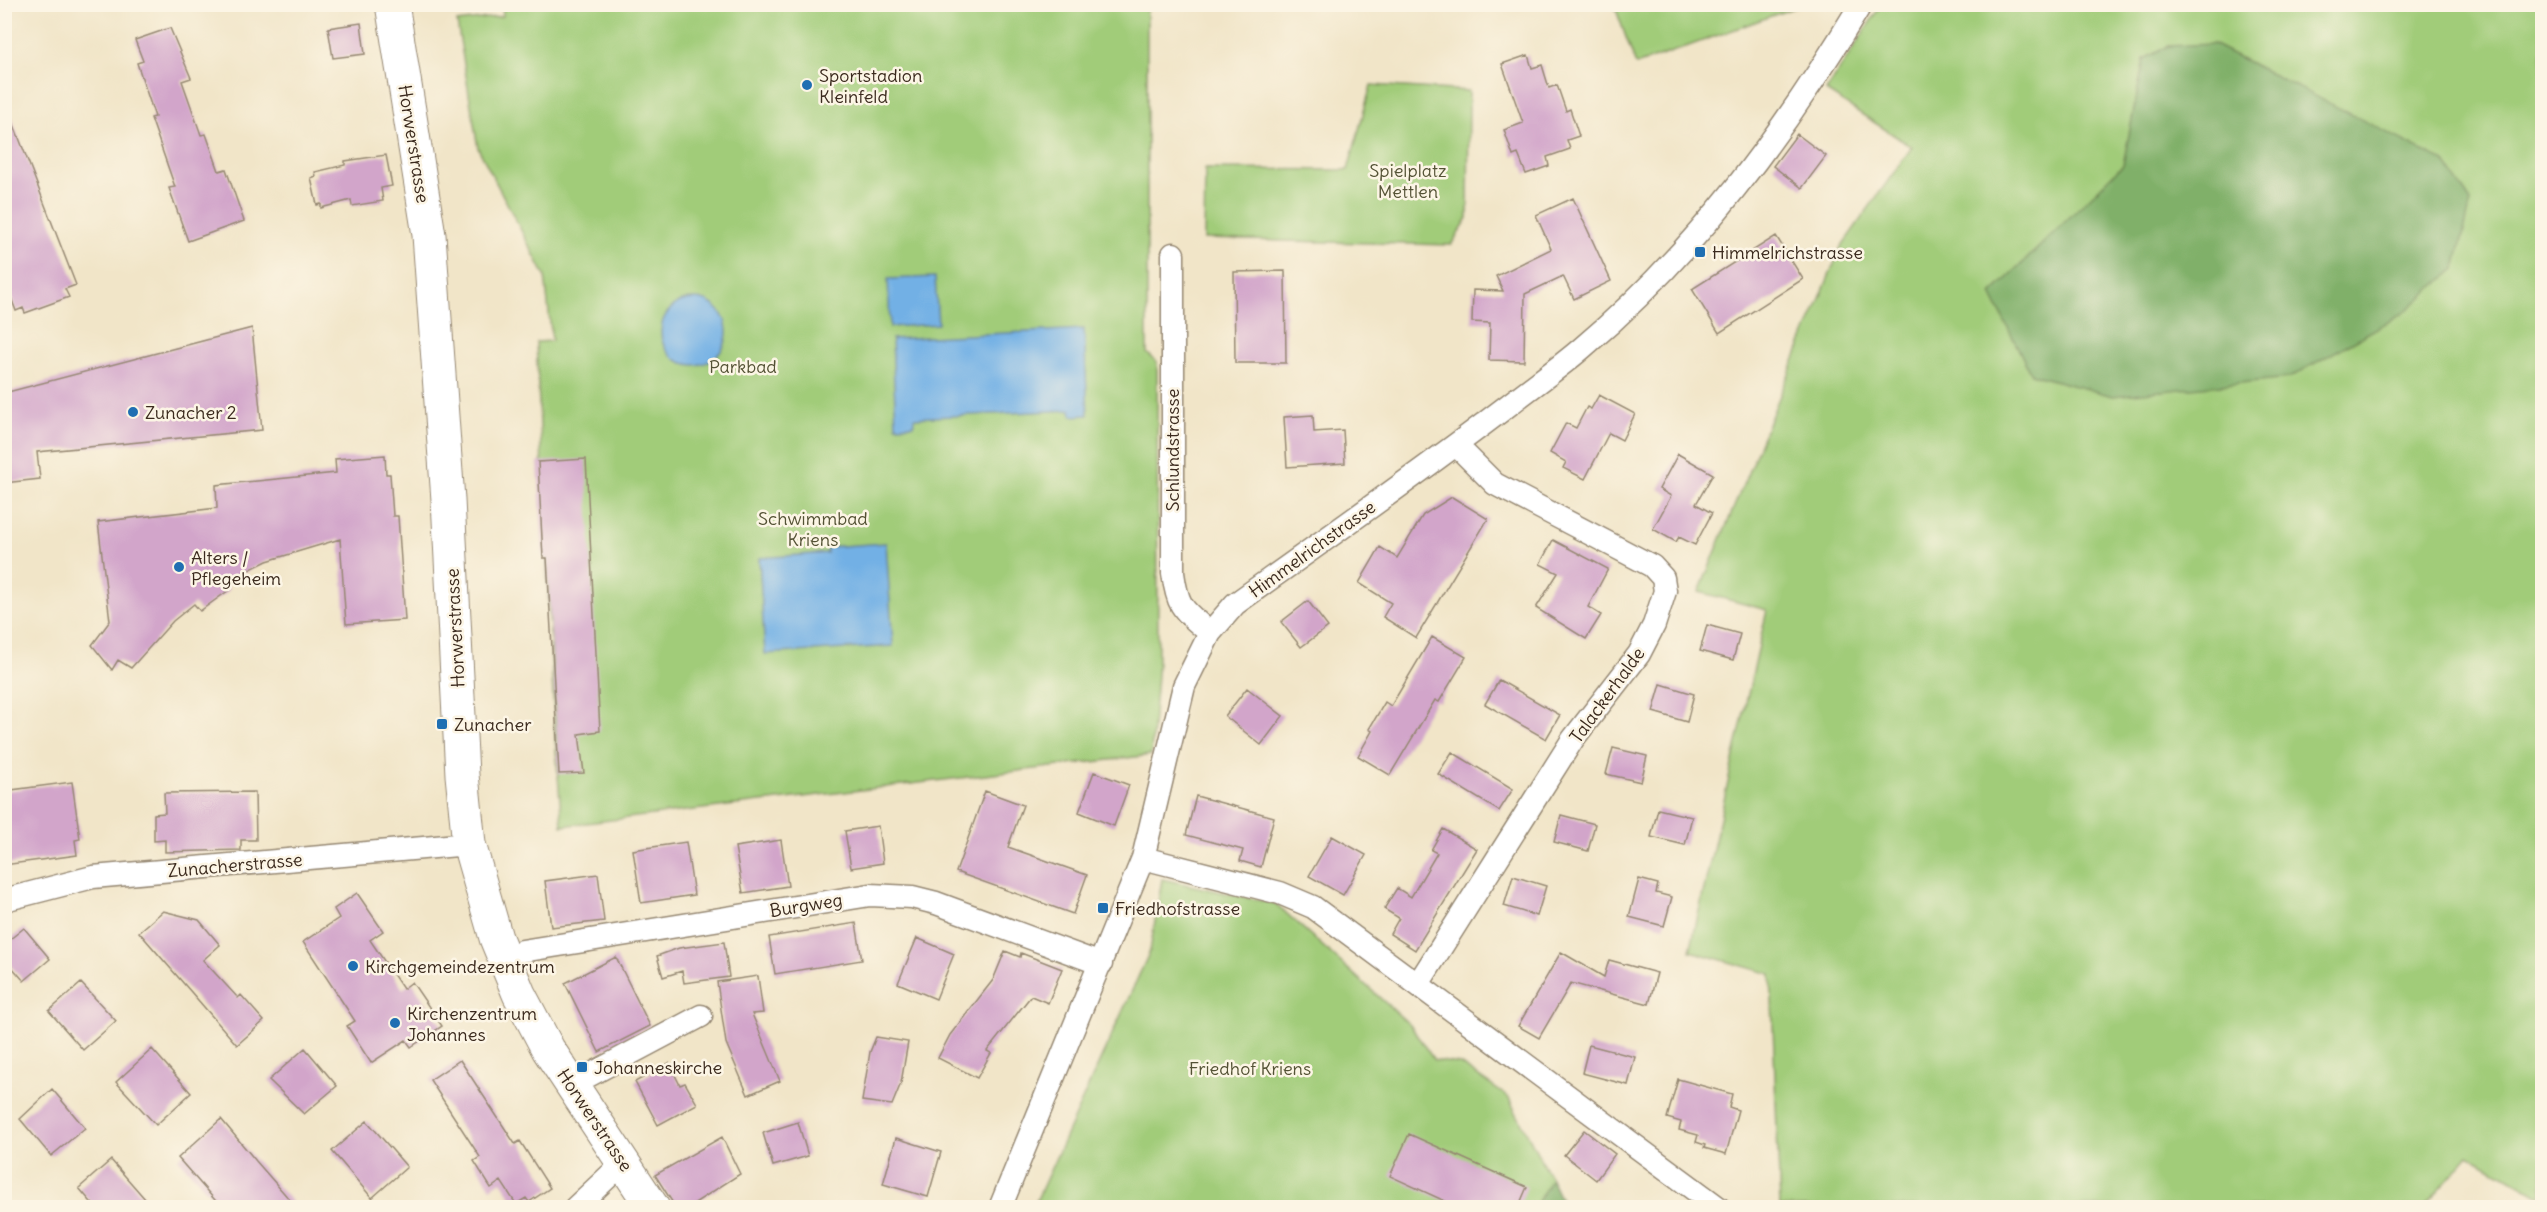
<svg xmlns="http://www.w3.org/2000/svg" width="2547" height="1212" viewBox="0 0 2547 1212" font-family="Delius,sans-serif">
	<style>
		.green { fill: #a1cc79; stroke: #6e7b4c; stroke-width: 1.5 }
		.forest { fill: #80b069; stroke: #5e6d44; stroke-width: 1.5 }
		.water { fill: #72b0e5; stroke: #566d82; stroke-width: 1.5 }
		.building { fill: #d2a5ca }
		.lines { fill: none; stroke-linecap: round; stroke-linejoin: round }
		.street-casing { stroke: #968873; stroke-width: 25 }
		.secondary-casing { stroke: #968873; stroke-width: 35 }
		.street { stroke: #fff; stroke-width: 22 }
		.secondary { stroke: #fff; stroke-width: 33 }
		.poi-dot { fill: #1f6fb2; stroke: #fcf5e5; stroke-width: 2 }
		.labels { text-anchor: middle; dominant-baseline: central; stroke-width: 5; stroke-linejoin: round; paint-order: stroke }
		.poi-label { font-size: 18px; fill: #3b2a1e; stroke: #fcf5e5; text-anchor: start }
		.street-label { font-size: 18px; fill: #3b2a1e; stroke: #fcf5e5 }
		.park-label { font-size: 18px; fill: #545235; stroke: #fcf5e5 }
	</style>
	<rect width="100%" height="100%" fill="#fcf5e5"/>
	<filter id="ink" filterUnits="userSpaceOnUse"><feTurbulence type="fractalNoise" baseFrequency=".0167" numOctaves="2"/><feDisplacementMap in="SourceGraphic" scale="12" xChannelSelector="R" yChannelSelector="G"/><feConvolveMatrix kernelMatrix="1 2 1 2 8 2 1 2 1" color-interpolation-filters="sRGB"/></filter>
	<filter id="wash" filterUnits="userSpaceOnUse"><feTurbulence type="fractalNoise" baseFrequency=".008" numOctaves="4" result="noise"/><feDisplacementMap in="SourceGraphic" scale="24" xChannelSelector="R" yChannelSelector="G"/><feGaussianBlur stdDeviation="1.35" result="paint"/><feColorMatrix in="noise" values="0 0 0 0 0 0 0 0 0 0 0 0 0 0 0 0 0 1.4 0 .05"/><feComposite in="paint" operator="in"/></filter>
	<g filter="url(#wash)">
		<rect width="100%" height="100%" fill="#f1e5c8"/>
		<!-- green -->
		<path class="green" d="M 502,4 L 1147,5 L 1147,353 L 1157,362 L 1158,661 L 1151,755 L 562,826 L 555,737 L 536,342 L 552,341 L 545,276 L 478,148 L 457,22 L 503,16 Z
			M 1614,4 L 1802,4 L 1802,5 L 1636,65 Z
			M 1881,5 L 2542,5 L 2542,1197 L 2469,1155 L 2424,1207 L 1780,1207 L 1771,974 L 1690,951 L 1767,610 L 1699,592 L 1841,247 L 1912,147 L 1826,91 Z
			M 1371,85 L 1469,91 L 1468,218 L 1451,245 L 1204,239 L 1205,169 L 1348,170 Z
			M 1162,879 L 1276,904 L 1410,1025 L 1434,1060 L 1460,1064 L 1508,1097 L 1551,1179 L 1535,1207 L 1033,1208 L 1150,951 Z"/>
		<!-- forest -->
		<path class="forest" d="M 2213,44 L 2445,162 L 2471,202 L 2455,269 L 2402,314 L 2289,378 L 2113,396 L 2031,374 L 1991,294 L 2123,165 L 2144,59 L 2168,46 Z
			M 1551,1179 L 1564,1207 L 1535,1207 Z"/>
		<!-- water -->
		<path class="water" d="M 935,277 L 938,324 L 890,327 L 888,279 Z
			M661 332a33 33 0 1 1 66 0a33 33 0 1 1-66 0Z
			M 1084,329 L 1088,415 L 1072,416 L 1071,410 L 914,418 L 914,425 L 896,426 L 892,339 Z
			M 886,543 L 893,646 L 765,654 L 759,558 L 827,553 L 827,547 Z"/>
		<g id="blocks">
			<!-- building -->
			<path class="building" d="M 361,23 L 365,54 L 333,58 L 328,28 Z
				M 170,28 L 191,78 L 182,81 L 201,135 L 206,134 L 219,171 L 226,169 L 244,221 L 188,241 L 169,188 L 175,187 L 151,118 L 155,117 L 137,63 L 143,61 L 135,40 Z
				M 1528,55 L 1532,68 L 1542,65 L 1549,88 L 1557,85 L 1566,111 L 1570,109 L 1579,136 L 1567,140 L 1570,149 L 1547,157 L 1549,166 L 1526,174 L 1518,154 L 1513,156 L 1504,130 L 1523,123 L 1502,64 Z
				M 7,107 L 76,285 L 65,289 L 69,297 L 25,313 L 23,308 L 16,311 L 4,279 L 4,108 Z
				M 1797,134 L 1826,156 L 1802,188 L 1773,166 Z
				M 386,155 L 392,186 L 381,188 L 383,201 L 352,206 L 351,200 L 321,208 L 321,204 L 317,205 L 311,178 L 316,176 L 315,172 L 345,165 L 345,161 Z
				M 1573,198 L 1611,281 L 1574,299 L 1563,276 L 1525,294 L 1524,361 L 1489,360 L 1490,323 L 1472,322 L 1473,290 L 1503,291 L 1496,276 L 1551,249 L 1536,215 Z
				M 1776,236 L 1803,279 L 1719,333 L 1692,289 Z
				M 1285,271 L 1286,363 L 1235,363 L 1234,272 Z
				M 252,328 L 262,430 L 37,452 L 40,479 L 4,483 L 4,393 Z
				M 1599,395 L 1635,414 L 1622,440 L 1609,433 L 1585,479 L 1563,468 L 1566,462 L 1550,453 L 1566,423 L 1576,428 L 1587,407 L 1591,409 Z
				M 1313,415 L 1314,432 L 1343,430 L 1345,463 L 1287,467 L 1284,417 Z
				M 1678,454 L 1713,474 L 1696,504 L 1712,513 L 1695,545 L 1679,537 L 1676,542 L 1653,529 L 1671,496 L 1659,489 Z
				M 385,455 L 386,474 L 390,474 L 393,516 L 398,516 L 405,620 L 346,624 L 340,539 L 267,561 L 225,582 L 229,590 L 200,611 L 194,604 L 173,621 L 131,668 L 118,660 L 112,670 L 92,645 L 110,621 L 98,522 L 217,508 L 216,485 L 336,473 L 335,459 Z
				M 586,459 L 600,731 L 579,734 L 584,773 L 559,774 L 547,558 L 543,558 L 538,462 Z
				M 1452,497 L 1488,519 L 1416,638 L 1383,617 L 1391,603 L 1359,583 L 1380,547 L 1397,558 L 1423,515 Z
				M 1553,540 L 1608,569 L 1588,607 L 1601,615 L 1586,639 L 1536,608 L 1558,573 L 1540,564 Z
				M 1308,601 L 1328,627 L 1301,647 L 1281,622 Z
				M 1707,625 L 1740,634 L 1733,660 L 1700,651 Z
				M 1432,637 L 1466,657 L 1439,702 L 1435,700 L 1390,775 L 1358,756 L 1372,731 L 1369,729 L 1385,702 L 1391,706 Z
				M 1499,680 L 1560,715 L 1546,739 L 1485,704 Z
				M 1661,684 L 1694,694 L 1687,722 L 1653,712 Z
				M 1247,688 L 1283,716 L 1261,745 L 1225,716 Z
				M 1613,748 L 1647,756 L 1641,782 L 1606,774 Z
				M 1452,752 L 1513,789 L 1499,811 L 1438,774 Z
				M 1094,772 L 1129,785 L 1114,826 L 1079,812 Z
				M 72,782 L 80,839 L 75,840 L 77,855 L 4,865 L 4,791 Z
				M 985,791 L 1023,805 L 1008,847 L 1087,875 L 1073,914 L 956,872 Z
				M 255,792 L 256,840 L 241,840 L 241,850 L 165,852 L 165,840 L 154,841 L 154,814 L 165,813 L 164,793 Z
				M 1196,796 L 1274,817 L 1261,867 L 1240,861 L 1243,850 L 1186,835 Z
				M 1658,809 L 1692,817 L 1685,845 L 1651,837 Z
				M 1561,815 L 1595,824 L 1588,851 L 1554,842 Z
				M 878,826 L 883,863 L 851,868 L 845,831 Z
				M 1443,829 L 1477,849 L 1415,950 L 1390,934 L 1399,918 L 1384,909 L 1397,888 L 1411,897 L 1437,853 L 1431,850 Z
				M 1332,836 L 1366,855 L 1343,895 L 1309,876 Z
				M 781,840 L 788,886 L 743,893 L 735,847 Z
				M 686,842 L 694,895 L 641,903 L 633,850 Z
				M 598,874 L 604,921 L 551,927 L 545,881 Z
				M 1513,876 L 1546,886 L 1537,916 L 1504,906 Z
				M 1639,879 L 1658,884 L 1656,893 L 1672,897 L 1664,926 L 1629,917 Z
				M 357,893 L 383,931 L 370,940 L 403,989 L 412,982 L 442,1026 L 411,1047 L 406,1040 L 371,1063 L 347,1026 L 355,1021 L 303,942 L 339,918 L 334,909 Z
				M 163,911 L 199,920 L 220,945 L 203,960 L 238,998 L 241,995 L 264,1021 L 237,1045 L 139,932 Z
				M 856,923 L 862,960 L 775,974 L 769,937 Z
				M 24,928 L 50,959 L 24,981 L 4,958 L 4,944 Z
				M 917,938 L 954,954 L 936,999 L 898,983 Z
				M 724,942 L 729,977 L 684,983 L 682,971 L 663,977 L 657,956 L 679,948 Z
				M 1005,951 L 1020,957 L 1021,953 L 1062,969 L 1048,1003 L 1031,996 L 987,1051 L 991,1053 L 977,1078 L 938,1058 L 950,1035 L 993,980 Z
				M 1561,952 L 1604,977 L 1609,960 L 1657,973 L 1649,1004 L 1571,983 L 1539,1038 L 1518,1026 Z
				M 616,957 L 650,1026 L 599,1052 L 565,983 Z
				M 758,976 L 763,1013 L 752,1014 L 780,1081 L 748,1095 L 726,1043 L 717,982 Z
				M 81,983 L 116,1021 L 83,1050 L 49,1011 Z
				M 876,1037 L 908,1042 L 901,1083 L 892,1105 L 862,1101 L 870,1052 Z
				M 1589,1045 L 1635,1057 L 1628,1085 L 1582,1073 Z
				M 305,1048 L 337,1086 L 304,1114 L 269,1080 Z
				M 152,1049 L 191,1093 L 156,1125 L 116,1082 Z
				M 460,1060 L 515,1144 L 520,1141 L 550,1188 L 529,1202 L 526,1198 L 516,1204 L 501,1181 L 491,1188 L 474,1161 L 480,1157 L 430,1080 Z
				M 669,1063 L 680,1085 L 685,1083 L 697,1104 L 658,1125 L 635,1082 Z
				M 1678,1079 L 1732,1094 L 1729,1107 L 1738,1110 L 1726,1154 L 1704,1148 L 1705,1145 L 1696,1142 L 1698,1135 L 1679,1130 L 1681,1122 L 1667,1118 Z
				M 52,1089 L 85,1128 L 51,1156 L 20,1119 Z
				M 221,1119 L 256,1161 L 297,1208 L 222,1208 L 178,1158 Z
				M 367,1121 L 407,1167 L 372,1198 L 332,1151 Z
				M 798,1122 L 808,1156 L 773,1166 L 763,1133 Z
				M 1584,1130 L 1615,1154 L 1596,1180 L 1564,1155 Z
				M 1409,1134 L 1527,1187 L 1518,1208 L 1460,1208 L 1390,1176 Z
				M 722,1137 L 740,1174 L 687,1208 L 676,1208 L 655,1175 Z
				M 896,1138 L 941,1152 L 928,1197 L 883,1184 Z
				M 111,1160 L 153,1208 L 96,1208 L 79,1188 Z"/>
		</g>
	</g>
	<g filter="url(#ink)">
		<use href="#blocks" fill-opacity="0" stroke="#968873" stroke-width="1.5"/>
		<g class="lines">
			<!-- street casing -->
			<g class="street-casing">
				<path id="street" d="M 1173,254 L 1173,573 C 1178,610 1184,610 1210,633
					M 1143,858 L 1280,893 L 1313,907 L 1719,1208
					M 4,900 L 93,877 L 469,844
					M 504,959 L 522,951 L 870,895 L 912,897 L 936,903 L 1101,964
					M 1418,984 L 1573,739 L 1639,654 L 1654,625 L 1665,591 L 1663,578 L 1652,566 L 1495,484 L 1456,445
					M 571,1085 L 701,1016
					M 575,1208 L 624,1162
					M 1000,1208 L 1143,858 L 1184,686 L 1210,633 L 1235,604 C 1327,538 1420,473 1510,404 C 1534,385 1559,368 1582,348 C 1695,253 1785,131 1861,4"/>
			</g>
			<!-- secondary casing -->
			<g class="secondary-casing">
				<path id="secondary" d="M 392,4 L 429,235 L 448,500 L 462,775 L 469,844 L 496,938 L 519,994 L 548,1049 L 653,1208"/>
			</g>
			<!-- street -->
			<use href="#street" class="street"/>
			<!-- secondary -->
			<use href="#secondary" class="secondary"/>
		</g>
	</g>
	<!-- markers -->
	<g class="poi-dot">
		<circle cx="807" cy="85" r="6"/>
		<rect x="1694" y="246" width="12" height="12" rx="3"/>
		<circle cx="133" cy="412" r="6"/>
		<circle cx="179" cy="567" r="6"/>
		<rect x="436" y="718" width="12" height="12" rx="3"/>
		<rect x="1097" y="902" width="12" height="12" rx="3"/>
		<circle cx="353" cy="966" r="6"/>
		<circle cx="395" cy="1023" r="6"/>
		<rect x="576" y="1061" width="12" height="12" rx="3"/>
	</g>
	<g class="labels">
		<!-- poi labels -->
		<g class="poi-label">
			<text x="819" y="75">Sportstadion<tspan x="819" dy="21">Kleinfeld</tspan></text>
			<text x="1712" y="252">Himmelrichstrasse</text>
			<text x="145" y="412">Zunacher 2</text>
			<text x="191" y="557">Alters /<tspan x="191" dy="21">Pflegeheim</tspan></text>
			<text x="454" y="724">Zunacher</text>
			<text x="1115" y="908">Friedhofstrasse</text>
			<text x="365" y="966">Kirchgemeindezentrum</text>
			<text x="407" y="1013">Kirchenzentrum<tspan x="407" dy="21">Johannes</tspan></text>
			<text x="594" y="1067">Johanneskirche</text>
		</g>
		<!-- street labels -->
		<g class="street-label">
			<text transform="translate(414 144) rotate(81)">Horwerstrasse</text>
			<text transform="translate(1172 450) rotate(-90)">Schlundstrasse</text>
			<text transform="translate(1312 549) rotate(-36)">Himmelrichstrasse</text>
			<text transform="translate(455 628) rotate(-93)">Horwerstrasse</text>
			<text transform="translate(1607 695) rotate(-54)">Talackerhalde</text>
			<text transform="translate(235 865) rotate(-5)">Zunacherstrasse</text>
			<text transform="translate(806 905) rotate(-9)">Burgweg</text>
			<text transform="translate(595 1120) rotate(56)">Horwerstrasse</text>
		</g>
		<!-- park labels -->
		<g class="park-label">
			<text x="1408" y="170">Spielplatz<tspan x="1408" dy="21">Mettlen</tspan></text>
			<text x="743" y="366">Parkbad</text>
			<text x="813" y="518">Schwimmbad<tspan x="813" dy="21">Kriens</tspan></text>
			<text x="1250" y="1068">Friedhof Kriens</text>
		</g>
	</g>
	<!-- margin -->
	<rect width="2547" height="1212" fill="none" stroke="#fcf5e5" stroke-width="24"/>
</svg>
